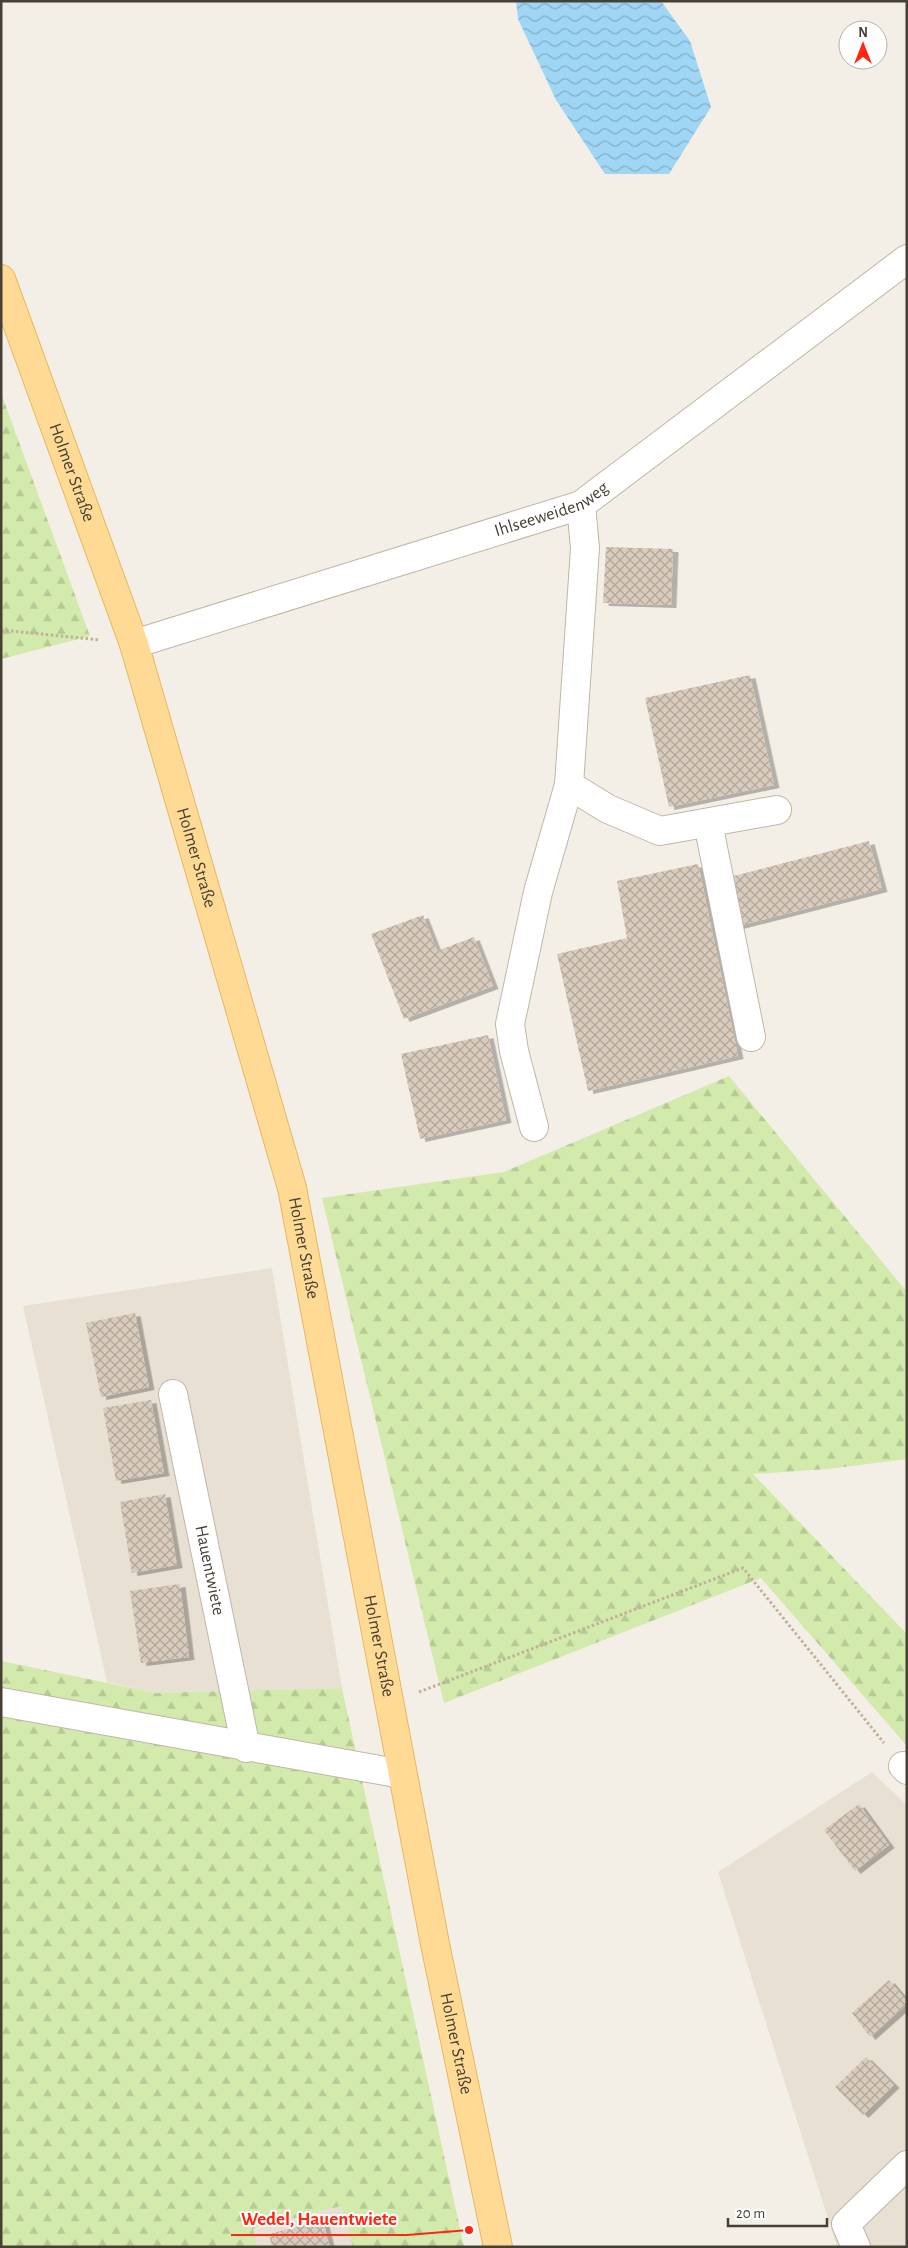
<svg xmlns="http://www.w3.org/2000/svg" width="908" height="2248" viewBox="0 0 908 2248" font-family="'Alegreya Sans',sans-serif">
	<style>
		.residential { fill: #e8e0d3 }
		.forest { fill: url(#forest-firs) }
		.water { fill: url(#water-waves) }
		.building { fill: url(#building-cross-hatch); filter: url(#shadow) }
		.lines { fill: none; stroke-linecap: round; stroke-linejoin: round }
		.minor-casing { stroke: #c0b6a8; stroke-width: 30 }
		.major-casing { stroke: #eab75e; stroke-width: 30 }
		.path { stroke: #c2b198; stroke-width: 3; stroke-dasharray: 2.5 2.5; stroke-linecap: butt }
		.minor { stroke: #fff; stroke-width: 28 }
		.major { stroke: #ffda94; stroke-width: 28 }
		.labels { text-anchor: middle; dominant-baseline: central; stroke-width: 4; stroke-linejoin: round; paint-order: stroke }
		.street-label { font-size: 18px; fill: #473f35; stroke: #fff }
		.leader { fill: none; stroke: #ff2612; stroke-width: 2 }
		.callout-dot { fill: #ff2612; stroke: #fff; stroke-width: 2 }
		.callout-label { font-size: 19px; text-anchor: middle; font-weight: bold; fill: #ff2612; stroke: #fff; stroke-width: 4; stroke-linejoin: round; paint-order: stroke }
	</style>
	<defs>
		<pattern id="forest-firs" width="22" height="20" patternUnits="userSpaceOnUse" patternTransform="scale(1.25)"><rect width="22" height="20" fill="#d2eaac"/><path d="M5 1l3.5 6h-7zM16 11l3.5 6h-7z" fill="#b6ca95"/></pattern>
		<pattern id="water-waves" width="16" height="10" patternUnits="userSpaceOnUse" patternTransform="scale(1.25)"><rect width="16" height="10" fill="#9ed6f4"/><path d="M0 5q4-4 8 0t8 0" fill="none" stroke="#83afc6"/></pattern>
		<pattern id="building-cross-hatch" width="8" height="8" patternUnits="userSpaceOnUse" patternTransform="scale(1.25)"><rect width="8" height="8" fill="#d9ccbd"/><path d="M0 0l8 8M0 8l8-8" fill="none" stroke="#b2a79a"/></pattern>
		<filter id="shadow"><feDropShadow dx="5.5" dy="3" stdDeviation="0" flood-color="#0004"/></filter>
	</defs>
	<rect width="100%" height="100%" fill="#f4efe6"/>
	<!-- residential -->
	<path class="residential" d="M 272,1268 L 342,1688 L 156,1693 L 107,1682 L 23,1306 Z
		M 872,1772 L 907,1805 L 907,2247 L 837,2247 L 718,1872 Z
		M 341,2206 L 353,2247 L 257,2247 L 253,2230 Z"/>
	<!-- forest -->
	<path class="forest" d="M 1,393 L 90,636 L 1,659 Z
		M 729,1076 L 907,1292 L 907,1459 L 828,1469 L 753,1474 L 907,1634 L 907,1746 L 761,1578 L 444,1703 L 322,1198 L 504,1172 Z
		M 1,1661 L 156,1693 L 342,1688 L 464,2247 L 353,2247 L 341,2206 L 253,2229 L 257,2247 L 1,2247 Z"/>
	<!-- water -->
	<path class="water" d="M 516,1 L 661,1 L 690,41 L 711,107 L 669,174 L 605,174 L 556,100 L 518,19 Z"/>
	<!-- building -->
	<path class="building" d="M 606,547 L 673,549 L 671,605 L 603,603 Z
		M 750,675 L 774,785 L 669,807 L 645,698 Z
		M 869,841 L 882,889 L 738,926 L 726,878 Z
		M 698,864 L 738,1056 L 588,1091 L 557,954 L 627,938 L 617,881 Z
		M 423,915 L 437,951 L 474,937 L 493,986 L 404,1019 L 371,934 Z
		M 488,1035 L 506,1120 L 420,1139 L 401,1054 Z
		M 135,1313 L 149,1387 L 101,1397 L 86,1323 Z
		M 151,1400 L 164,1473 L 116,1481 L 103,1408 Z
		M 165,1494 L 177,1565 L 132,1573 L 120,1502 Z
		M 180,1584 L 189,1657 L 141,1663 L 130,1591 Z
		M 859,1804 L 889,1845 L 855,1871 L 824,1830 Z
		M 889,1980 L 907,2001 L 907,2004 L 870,2037 L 852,2013 Z
		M 866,2057 L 894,2085 L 863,2115 L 835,2087 Z
		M 323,2220 L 330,2247 L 272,2247 L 269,2234 Z"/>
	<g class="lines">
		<!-- minor casing -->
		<g class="minor-casing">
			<g id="minor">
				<path id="s1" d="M 134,644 L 581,505 L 907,259"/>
				<path d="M 569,785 L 608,809 L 660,831 L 777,810"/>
				<path d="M 708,823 L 751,1037"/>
				<path d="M 534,1127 L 514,1051 L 510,1024 L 538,892 L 569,785 L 585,548 L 581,505"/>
				<path id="s2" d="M 173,1394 L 246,1748"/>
				<path d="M 1,1702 L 402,1774"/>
				<path d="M 903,1766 L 907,1770"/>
				<path d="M 856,2247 L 846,2224 L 907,2165"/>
			</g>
		</g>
		<!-- major casing -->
		<g class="major-casing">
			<g id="major">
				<path id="s3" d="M 1,279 L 134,644 L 292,1188 L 435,1944 L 498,2247"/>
			</g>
		</g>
		<!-- path -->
		<path class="path" d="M 1,630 L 100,640
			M 419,1692 L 743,1568 L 884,1743"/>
		<!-- minor -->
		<use href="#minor" class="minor"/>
		<!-- major -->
		<use href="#major" class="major"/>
	</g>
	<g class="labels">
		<!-- street labels -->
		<g class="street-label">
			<text stroke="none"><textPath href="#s3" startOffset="206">Holmer Straße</textPath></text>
			<text stroke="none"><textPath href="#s1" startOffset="439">Ihlseeweidenweg</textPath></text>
			<text stroke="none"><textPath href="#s3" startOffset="611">Holmer Straße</textPath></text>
			<text stroke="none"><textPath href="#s3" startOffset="1016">Holmer Straße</textPath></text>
			<text stroke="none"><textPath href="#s2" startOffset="180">Hauentwiete</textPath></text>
			<text stroke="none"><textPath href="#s3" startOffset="1421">Holmer Straße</textPath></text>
			<text stroke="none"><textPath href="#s3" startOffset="1826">Holmer Straße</textPath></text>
		</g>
	</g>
	<!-- callouts -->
	<path class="leader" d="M469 2230L407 2235H231"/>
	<circle class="callout-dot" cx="469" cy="2230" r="5"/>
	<g class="callout-label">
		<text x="319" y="2225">Wedel, Hauentwiete</text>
	</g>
	<!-- border -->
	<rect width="908" height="2248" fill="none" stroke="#473f35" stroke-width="5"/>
	<!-- north arrow -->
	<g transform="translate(863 45)"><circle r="24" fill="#ffffff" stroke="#b5b2ae"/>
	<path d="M0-4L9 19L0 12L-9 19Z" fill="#ff2612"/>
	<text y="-8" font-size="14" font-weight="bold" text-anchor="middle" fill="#473f35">N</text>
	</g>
	<!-- scale -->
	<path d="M728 2218v8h99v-8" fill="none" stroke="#473f35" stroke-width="2.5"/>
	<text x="736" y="2218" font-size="15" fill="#473f35" stroke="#ffffff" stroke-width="4" paint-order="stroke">20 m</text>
</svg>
